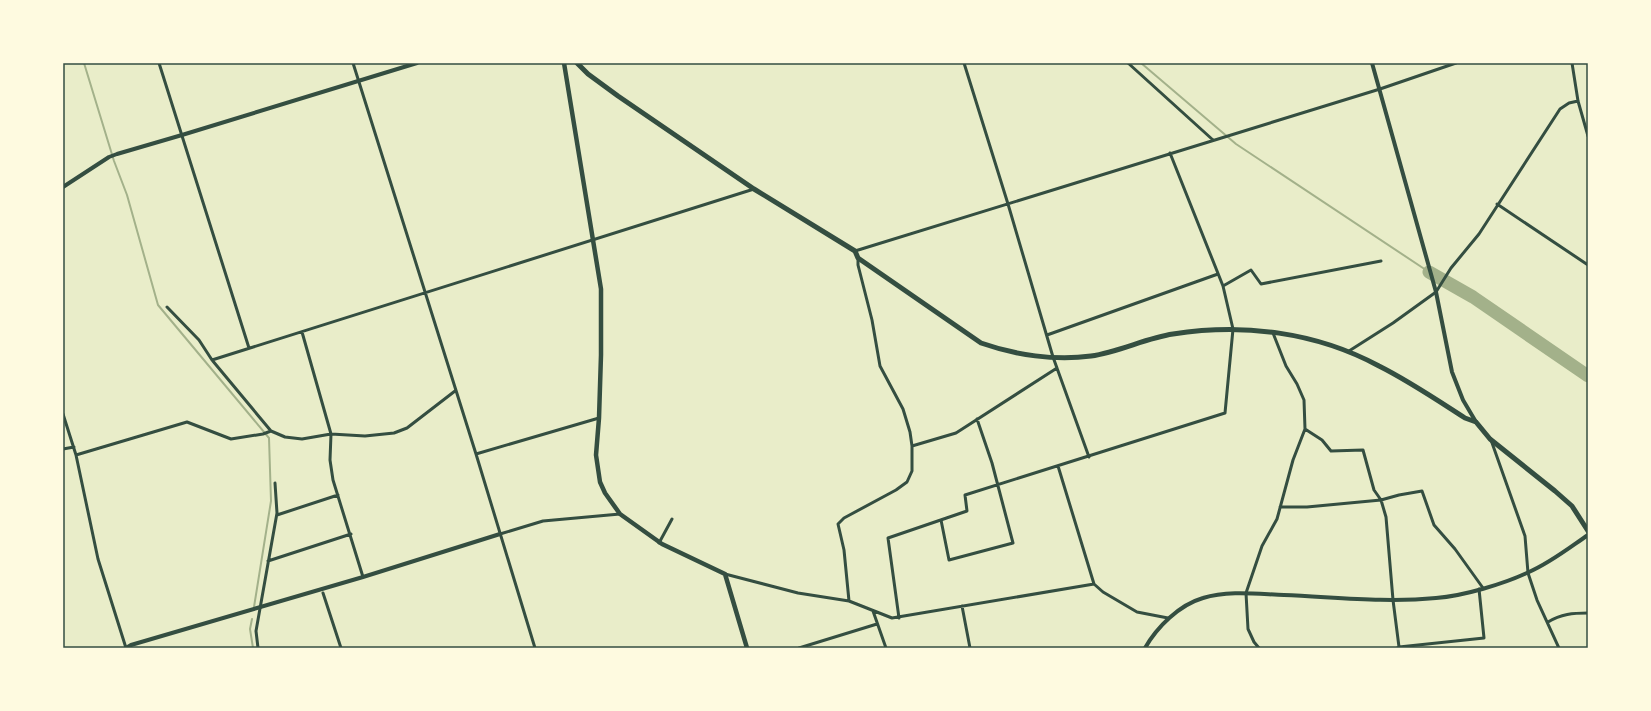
<svg xmlns="http://www.w3.org/2000/svg" width="1651" height="711" viewBox="0 0 1651 711" font-family="'Public Sans',sans-serif">
	<style>
		.lines { fill: none; stroke-linecap: round; stroke-linejoin: round }
		.stream { stroke: #a3b18a; stroke-width: 2 }
		.river { stroke: #a3b18a; stroke-width: 13 }
		.minor { stroke: #344e41; stroke-width: 3 }
		.tertiary { stroke: #344e41; stroke-width: 4 }
		.secondary { stroke: #344e41; stroke-width: 4.5 }
		.primary { stroke: #344e41; stroke-width: 5 }
		.neatline { fill: none; stroke: #344e41; stroke-width: 1.5 }
	</style>
	<rect width="100%" height="100%" fill="#e9edc9"/>
	<g class="lines">
		<!-- stream -->
		<path class="stream" d="M 84,63 L 114,161 L 127,195 L 158,305 L 269,438 L 271,501 L 254,607
			M 1141,63 L 1236,144 L 1429,272
			M 252,619 L 250,629 L 253,648"/>
		<!-- river -->
		<path class="river" d="M 1429,272 L 1473,297 L 1588,376"/>
		<!-- minor -->
		<path class="minor" d="M 159,63 L 249,348
			M 353,63 L 476,454 L 535,648
			M 964,63 L 1008,204 L 1053,357 L 1089,457
			M 1128,63 L 1213,140
			M 1572,63 L 1578,101 L 1588,136
			M 1497,204 L 1588,265
			M 855,251 L 1380,89 L 1456,63
			M 1223,286 L 1251,270 L 1261,284 L 1381,261
			M 167,307 L 199,340 L 212,360 L 271,431 L 285,437 L 302,439 L 331,434 L 365,436 L 394,433 L 407,428 L 455,391
			M 302,332 L 331,434 L 330,460 L 333,480 L 363,577
			M 1047,335 L 1218,274
			M 1349,351 L 1393,323 L 1436,292 L 1451,268 L 1479,234 L 1560,109 L 1569,103 L 1578,101
			M 212,360 L 754,189
			M 63,414 L 76,455 L 98,559 L 126,648
			M 1305,429 L 1322,440 L 1331,451 L 1363,450 L 1374,490 L 1381,500 L 1386,517 L 1393,600 L 1399,647
			M 1491,440 L 1525,536 L 1528,573 L 1537,600 L 1559,648
			M 912,446 L 956,433 L 1057,368
			M 63,449 L 74,447
			M 476,454 L 599,418
			M 76,455 L 187,422 L 231,439 L 263,434 L 271,431
			M 1058,466 L 1094,584 L 1103,592 L 1137,612 L 1168,618
			M 1280,507 L 1307,507 L 1381,500 L 1399,495 L 1422,491 L 1434,525 L 1455,549 L 1483,588
			M 277,515 L 338,495
			M 941,520 L 949,560 L 1013,543 L 992,463 L 977,419
			M 500,534 L 543,521 L 620,514
			M 659,543 L 672,519
			M 268,561 L 351,534
			M 725,574 L 798,593 L 849,601 L 892,618 L 1094,584
			M 323,593 L 341,648
			M 849,601 L 844,550 L 838,524 L 844,518 L 896,490 L 907,482 L 912,471 L 912,446 L 910,432 L 903,409 L 880,366 L 872,320 L 858,265 L 858,258
			M 962,606 L 970,648
			M 873,611 L 886,648
			M 899,618 L 888,538 L 967,511 L 965,495 L 1225,413 L 1233,329 L 1223,286 L 1170,153
			M 1548,622 C 1561,614 1573,613 1588,613
			M 258,648 L 256,631 L 277,513 L 275,483
			M 799,648 L 877,624
			M 1259,648 L 1254,642 L 1248,629 L 1246,593 L 1262,546 L 1277,519 L 1293,460 L 1305,429 L 1304,400 L 1297,384 L 1286,366 L 1273,333
			M 1397,648 L 1399,647 L 1484,638 L 1479,589"/>
		<!-- tertiary -->
		<path class="tertiary" d="M 1372,63 L 1436,292 L 1452,372 L 1463,400 L 1476,422
			M 63,187 L 109,157 L 117,154 L 182,135 L 417,63
			M 126,648 L 131,645 L 363,577 L 500,534
			M 1145,648 C 1157,627 1179,605 1203,598 C 1228,590 1258,594 1284,595 C 1335,597 1385,603 1436,598 C 1463,596 1504,584 1529,572 C 1550,563 1569,548 1588,535"/>
		<!-- secondary -->
		<path class="secondary" d="M 564,63 L 601,289 L 601,355 L 599,418 L 596,455 L 600,482 L 605,493 L 620,514 L 662,544 L 725,574 L 747,648"/>
		<!-- primary -->
		<path class="primary" d="M 577,63 L 588,74 L 618,96 L 754,189 L 855,251 L 858,258 L 981,343 C 1015,355 1055,361 1091,356 C 1119,352 1146,338 1173,334 C 1244,323 1316,332 1379,366 C 1409,381 1437,400 1465,418 L 1476,422 L 1490,439 L 1555,491 L 1572,506 L 1588,531"/>
	</g>
	<!-- border -->
	<rect width="1651" height="711" fill="none" stroke="#fefae0" stroke-width="128"/>
	<rect x="64" y="64" width="1523" height="583" class="neatline"/>
</svg>
